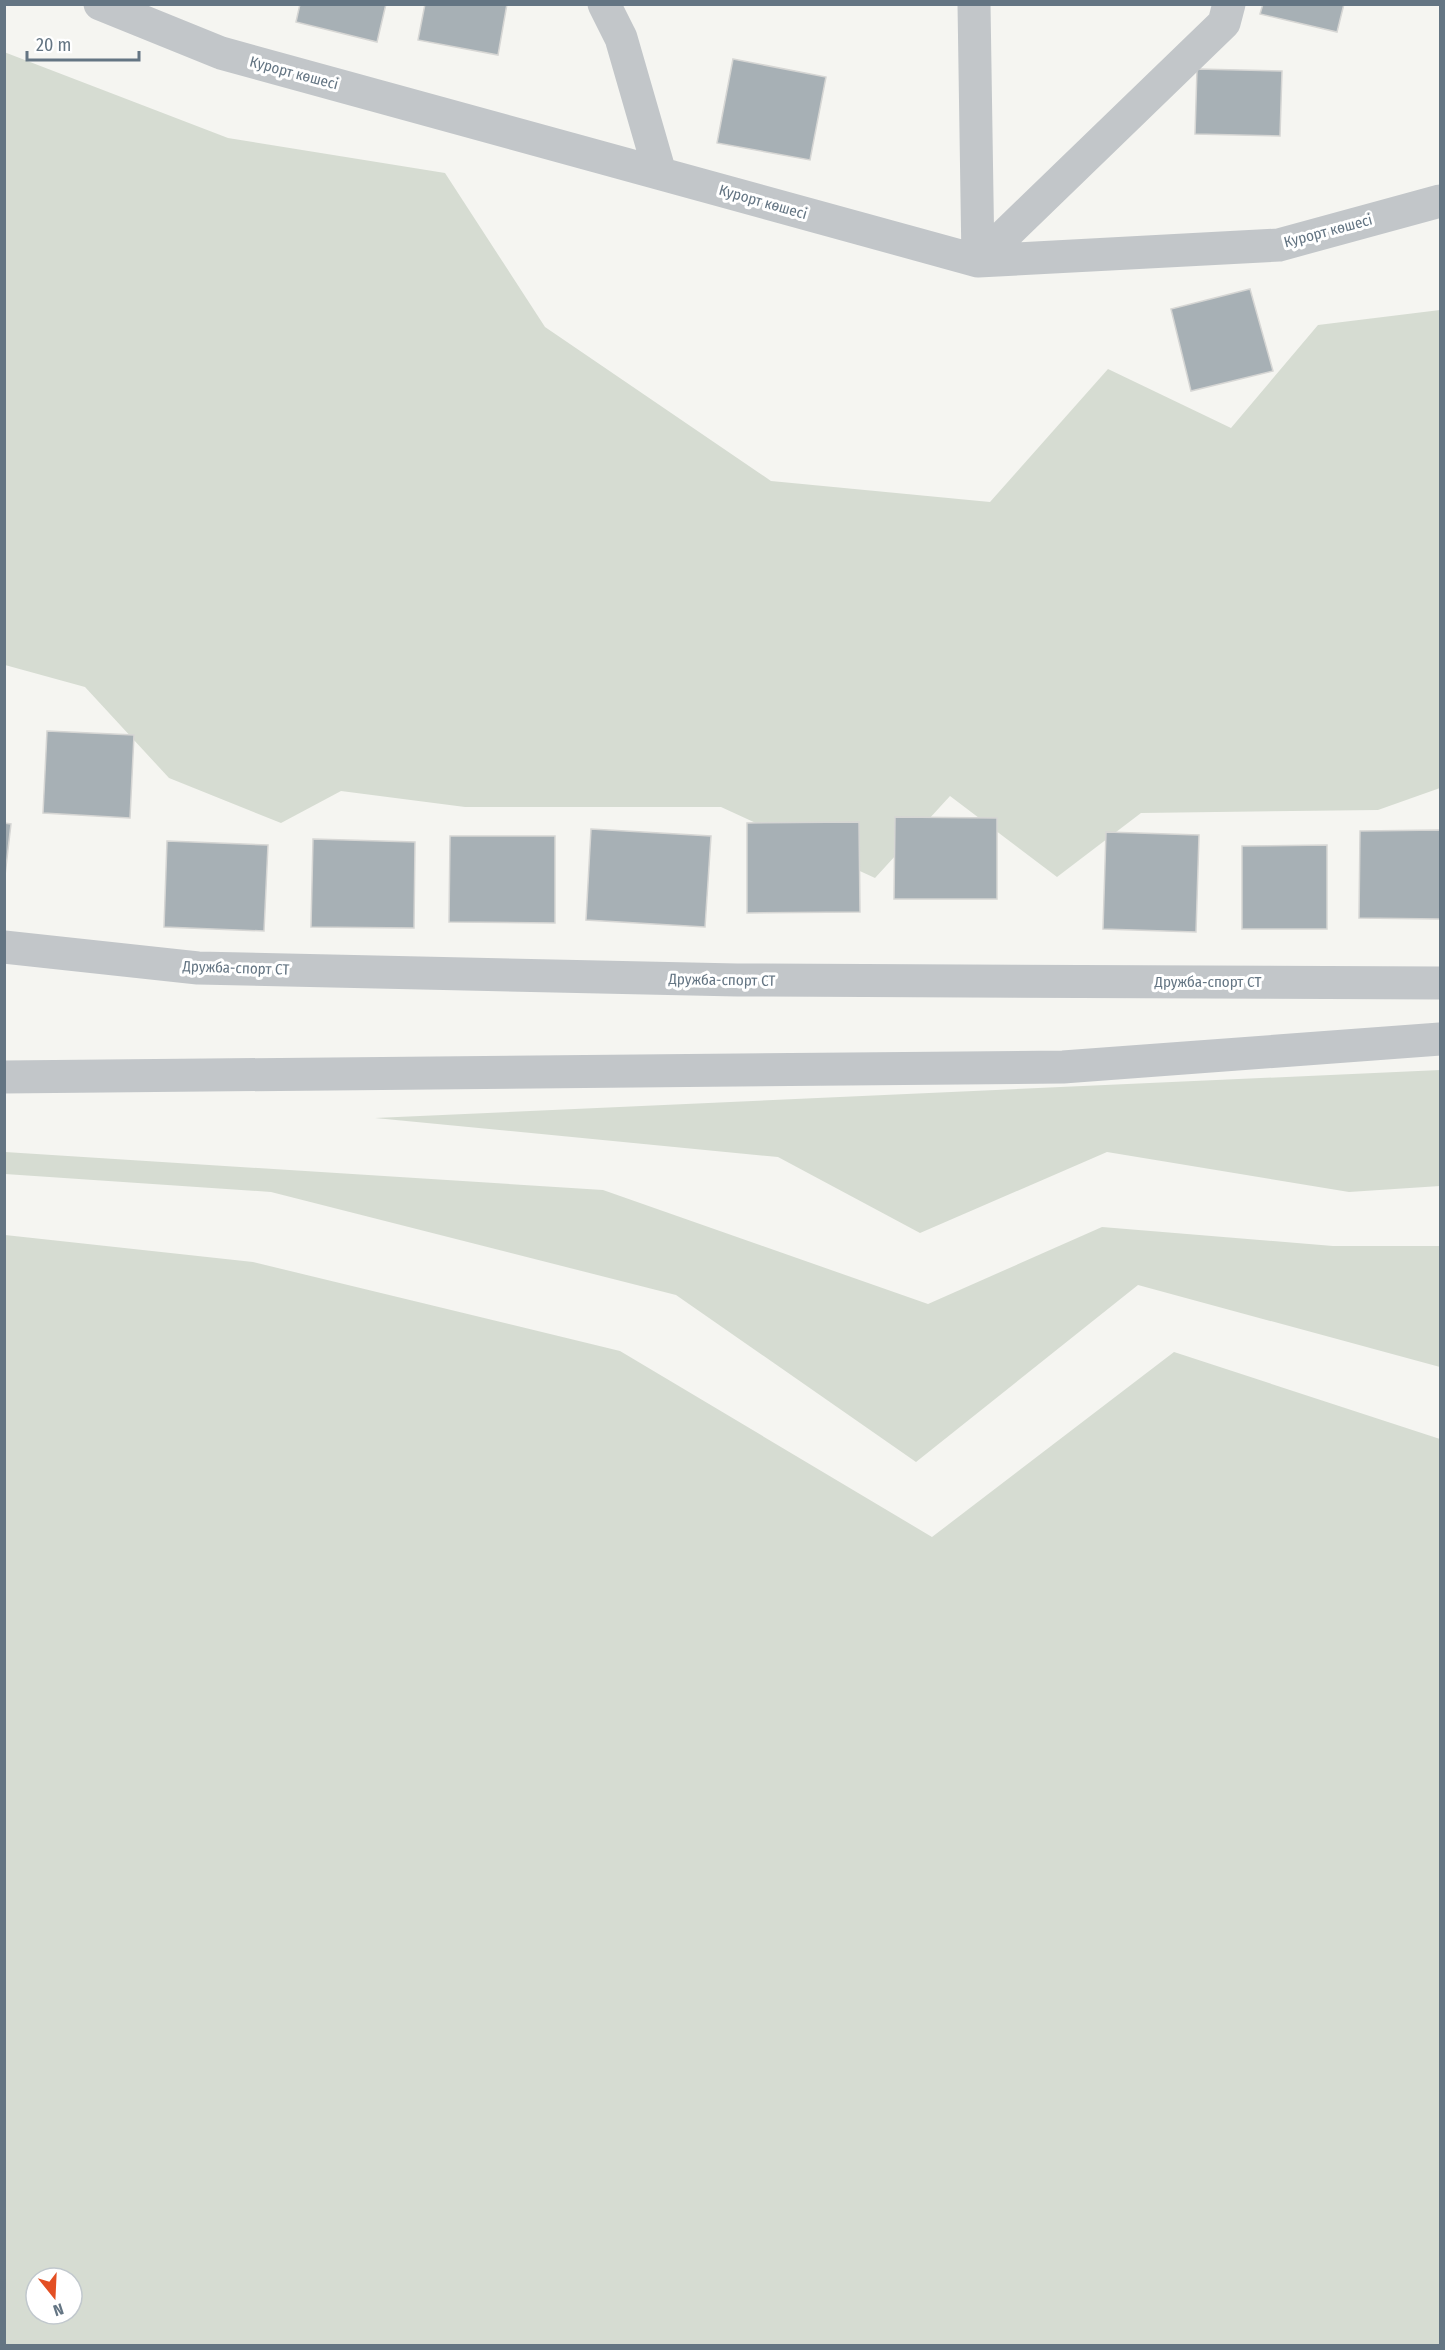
<svg xmlns="http://www.w3.org/2000/svg" width="1445" height="2350" viewBox="0 0 1445 2350" font-family="'Fira Sans Condensed',sans-serif">
	<style>
		.green { fill: #d6dcd2; fill-rule: evenodd }
		.building { fill: #a7b0b5; stroke: #d6d6d4; stroke-width: 1.5 }
		.lines { fill: none; stroke-linecap: round; stroke-linejoin: round }
		.street { stroke: #c2c6c9; stroke-width: 33 }
		.labels { text-anchor: middle; dominant-baseline: central; stroke-width: 6; stroke-linejoin: round; paint-order: stroke }
		.street-label { font-size: 15px; fill: #647583; stroke: #fff }
	</style>
	<rect width="100%" height="100%" fill="#f5f5f1"/>
	<!-- green -->
	<path class="green" d="M 4,52 L 228,138 L 445,173 L 545,327 L 771,481 L 990,502 L 1108,369 L 1231,428 L 1318,325 L 1440,310 L 1440,788 L 1378,810 L 1141,813 L 1057,877 L 950,796 L 875,878 L 721,807 L 465,807 L 341,791 L 281,823 L 169,778 L 85,687 L 5,665 Z
		M 1440,1070 L 1440,1186 L 1349,1192 L 1107,1152 L 920,1233 L 778,1157 L 375,1118 Z
		M 5,1152 L 603,1190 L 928,1304 L 1102,1227 L 1333,1246 L 1440,1246 L 1440,1367 L 1138,1285 L 916,1462 L 676,1295 L 271,1192 L 5,1174 Z
		M 5,1235 L 253,1262 L 620,1351 L 932,1537 L 1174,1352 L 1440,1439 L 1440,2345 L 5,2345 ZM 36,2278 L 72,2278 L 72,2314 L 36,2314 Z"/>
	<!-- building -->
	<path class="building" d="M 300,4 L 386,4 L 377,42 L 296,22 Z
		M 425,4 L 507,4 L 498,55 L 418,40 Z
		M 1263,4 L 1344,4 L 1337,32 L 1260,14 Z
		M 733,59 L 826,77 L 810,160 L 717,143 Z
		M 1197,69 L 1282,71 L 1280,136 L 1195,134 Z
		M 1250,289 L 1273,371 L 1191,391 L 1171,309 Z
		M 47,731 L 134,735 L 130,818 L 43,813 Z
		M 895,817 L 997,818 L 997,899 L 894,899 Z
		M 859,822 L 860,912 L 747,913 L 747,823 Z
		M 4,823 L 11,824 L 4,884 Z
		M 591,829 L 711,836 L 705,927 L 586,920 Z
		M 1440,830 L 1440,919 L 1359,918 L 1360,831 Z
		M 1106,832 L 1199,835 L 1196,932 L 1103,929 Z
		M 450,836 L 555,836 L 555,923 L 449,922 Z
		M 313,839 L 415,842 L 414,928 L 311,927 Z
		M 167,841 L 268,845 L 264,931 L 164,927 Z
		M 1327,845 L 1327,929 L 1242,929 L 1242,846 Z"/>
	<g class="lines">
		<!-- street -->
		<path class="street" d="M 100,4 L 221,53 L 978,261 L 1279,245 L 1440,201
			M 604,4 L 621,38 L 660,173
			M 974,4 L 978,261
			M 978,261 L 1224,23 L 1229,4
			M 4,947 L 198,968 L 737,980 L 1440,983
			M 4,1077 L 1063,1067 L 1440,1039"/>
	</g>
	<g class="labels">
		<!-- street labels -->
		<g class="street-label">
			<text transform="translate(294 73) rotate(15)">Курорт көшесі</text>
			<text transform="translate(763 202) rotate(16)">Курорт көшесі</text>
			<text transform="translate(1328 231) rotate(-15)">Курорт көшесі</text>
			<text transform="translate(236 968) rotate(2)">Дружба-спорт СТ</text>
			<text transform="translate(722 980) rotate(1)">Дружба-спорт СТ</text>
			<text x="1208" y="982">Дружба-спорт СТ</text>
		</g>
	</g>
	<!-- border -->
	<rect width="1445" height="2350" fill="none" stroke="#647583" stroke-width="12"/>
	<!-- north arrow -->
	<g transform="translate(54 2296) rotate(162)"><circle r="28" fill="#ffffff" stroke="#c1c8cd" stroke-width="1.5"/>
	<path d="M0-4.5L10 22L0 15L-10 22Z" fill="#e34f23"/>
	<text y="-9" font-size="16" font-weight="bold" text-anchor="middle" fill="#647583">N</text>
	</g>
	<!-- scale -->
	<path d="M27 51v9h112v-9" fill="none" stroke="#647583" stroke-width="3"/>
	<text x="36" y="51" font-size="18" fill="#647583" stroke="#ffffff" stroke-width="4.5" paint-order="stroke">20 m</text>
</svg>
